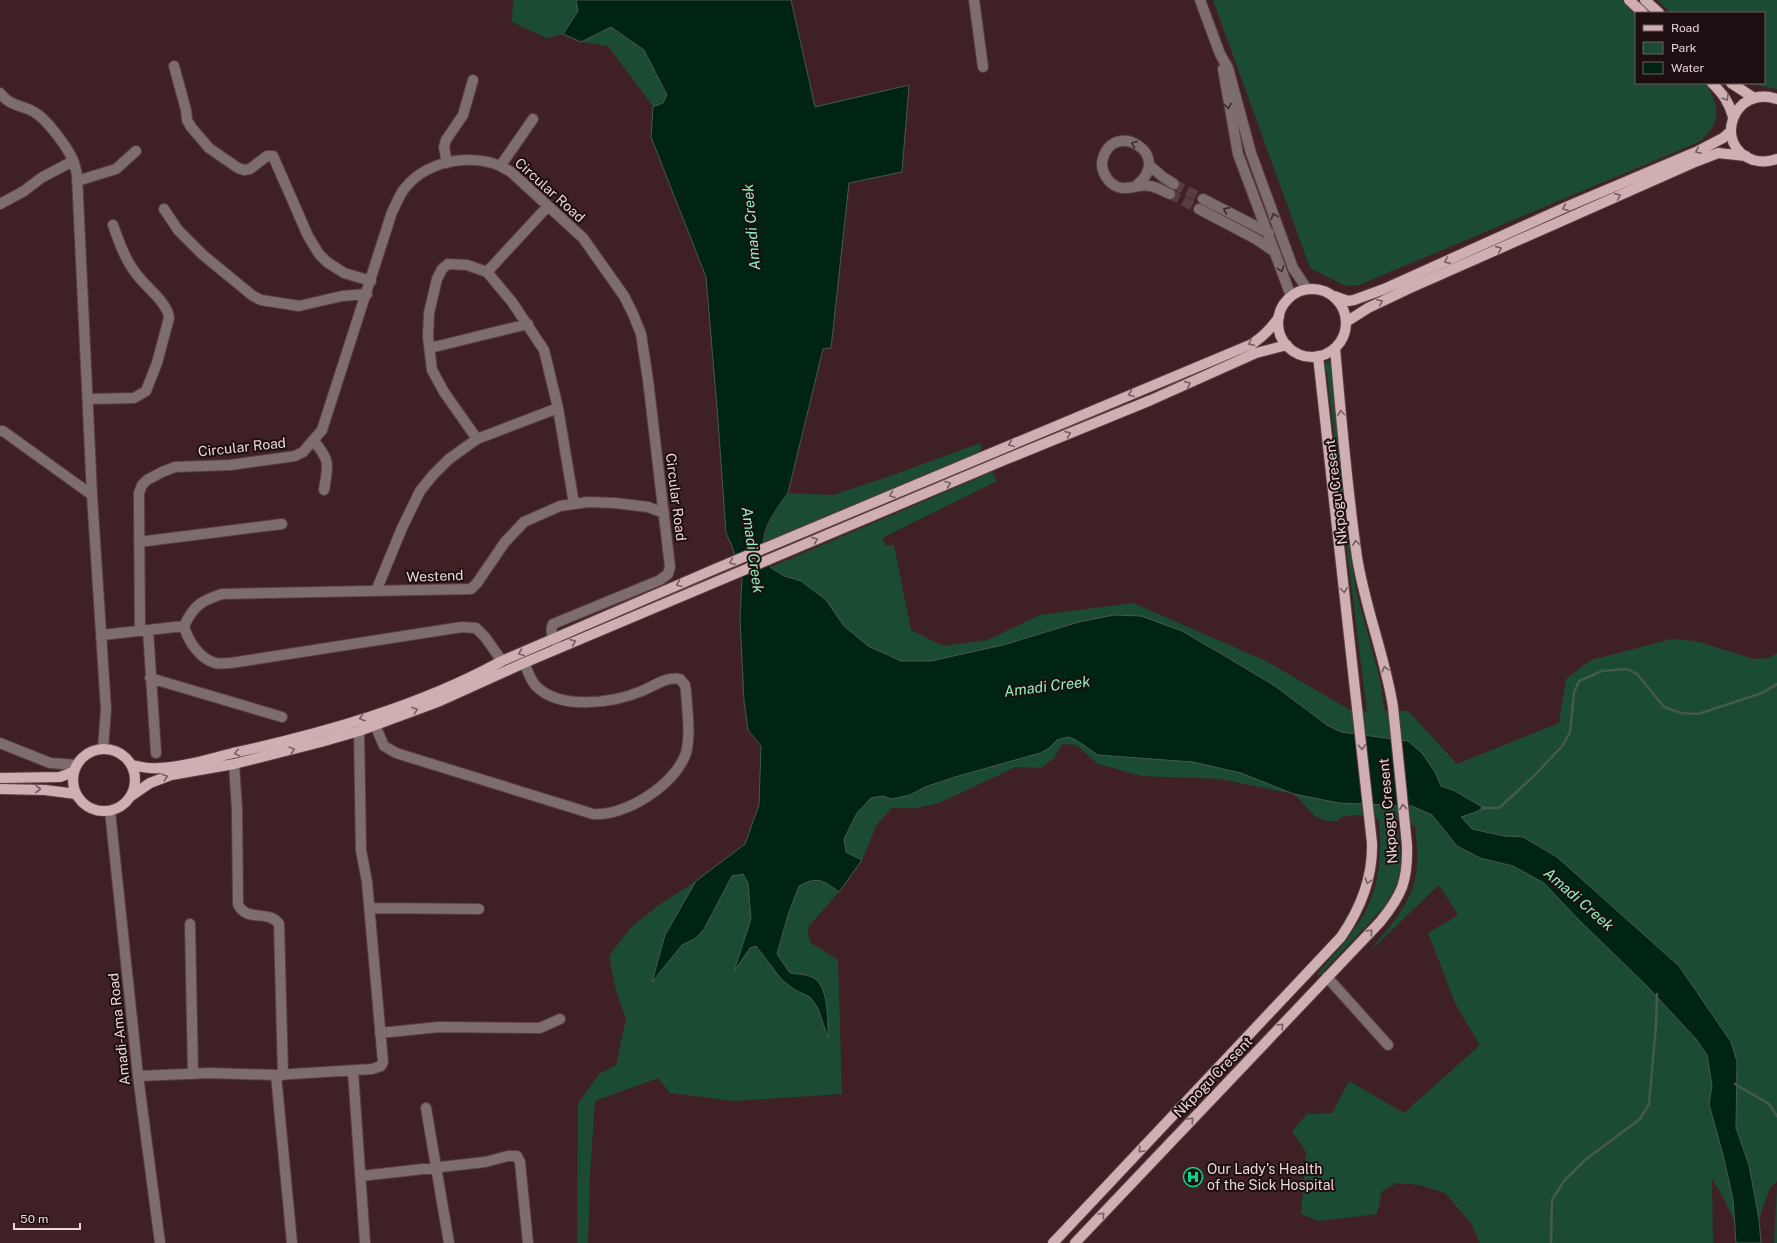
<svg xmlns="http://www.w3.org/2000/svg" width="1777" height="1243" viewBox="0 0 1777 1243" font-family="'Public Sans',sans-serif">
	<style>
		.green { fill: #1b4b33 }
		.water { fill: #002413; stroke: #46594e }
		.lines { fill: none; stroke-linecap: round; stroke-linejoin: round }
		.stream { stroke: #46594e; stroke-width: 2.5 }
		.minor-tunnel { stroke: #593c40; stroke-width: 10; stroke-dasharray: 10 5; stroke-linecap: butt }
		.minor-casing { stroke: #5b3e42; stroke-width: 12 }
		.major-casing { stroke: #5b3e42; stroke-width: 12 }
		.minor { stroke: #7d6d6f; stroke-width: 10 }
		.major { stroke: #d0afb2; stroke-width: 10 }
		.oneway { stroke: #765f62 }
		.oneway2 { stroke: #3a2b2d }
		.labels { text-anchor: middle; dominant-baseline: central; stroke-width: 4; stroke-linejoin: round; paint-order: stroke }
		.street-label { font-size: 14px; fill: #ebd6d8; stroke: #1d0f11 }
		.poi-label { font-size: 14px; fill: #ebd6d8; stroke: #1d0f11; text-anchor: start }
		.water-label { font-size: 15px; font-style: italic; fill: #8df1ba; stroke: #1d0f11 }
	</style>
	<rect width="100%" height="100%" fill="#3f2125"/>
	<!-- green -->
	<path class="green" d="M 513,0 L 623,0 L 695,124 L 713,363 L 706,277 L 651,137 L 653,106 L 608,46 L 581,42 L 563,34 L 547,38 L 512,22 Z
		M 1213,0 L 1624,0 L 1636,13 L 1636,83 L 1705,83 C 1721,105 1721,125 1699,142 L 1359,285 L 1346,286 L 1310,268 Z
		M 1658,0 L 1777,0 L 1777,89 L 1744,83 L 1764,83 L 1764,13 L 1671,13 Z
		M 1331,361 L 1350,552 L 1357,594 L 1380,680 L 1385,711 L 1408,711 L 1457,764 L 1559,723 L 1566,679 L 1591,660 L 1672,639 L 1695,641 L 1754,659 L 1769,658 L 1777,653 L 1777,1181 L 1770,1188 L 1759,1219 L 1749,1165 L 1736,1128 L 1737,1061 L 1523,837 L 1504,836 L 1472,829 L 1460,817 L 1476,812 L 1455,791 L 1441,786 L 1435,772 L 1408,741 L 1341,732 L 1327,725 L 1275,686 L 1182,631 L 1003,645 L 931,661 L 901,661 L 868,646 L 844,626 L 826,600 L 801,581 L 784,576 L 771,567 L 992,472 L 997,481 L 882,538 L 886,546 L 894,545 L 911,630 L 943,646 L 987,640 L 1040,615 L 1133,603 L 1266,661 L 1350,710 L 1367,712 L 1347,552 L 1327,373 L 1323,363 Z
		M 980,443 L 982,451 L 764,542 C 767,523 777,508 788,493 L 833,495 L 893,475 Z
		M 744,701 L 844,796 L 1056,733 L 1105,733 L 1241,773 L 1294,794 L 1339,803 L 1412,806 L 1432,815 L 1457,846 L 1480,858 L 1513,866 L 1544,883 L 1580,921 L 1647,986 L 1696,1039 L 1708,1055 L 1711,1069 L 1712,1085 L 1709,1104 L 1723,1155 L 1733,1199 L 1734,1220 L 1722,1195 L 1712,1179 L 1713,1243 L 1480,1243 L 1471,1223 L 1445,1193 L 1420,1185 L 1396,1183 L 1382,1191 L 1377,1214 L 1319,1221 L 1301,1214 L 1306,1152 L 1292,1131 L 1307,1114 L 1332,1113 L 1349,1081 L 1404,1113 L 1480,1045 L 1456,1005 L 1428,933 L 1458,915 L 1439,885 L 1368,953 C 1389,927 1417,899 1417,863 C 1418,851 1416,838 1415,826 L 1396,819 C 1402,855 1406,877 1383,908 L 1319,976 L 1317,974 C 1366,919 1385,896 1379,819 L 1359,815 L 1344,816 L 1337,821 L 1327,821 L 1316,817 L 1294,794 L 1220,779 L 1142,776 L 1098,764 L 1076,745 L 1062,744 L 1054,758 L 1041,768 L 1016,767 L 939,803 L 917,808 L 892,808 L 877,824 L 862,860 L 839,892 L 809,926 L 808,934 L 811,943 L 838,960 L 842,1094 L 735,1101 L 670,1093 L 658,1078 L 595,1101 L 590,1175 L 588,1243 L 577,1243 L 578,1104 L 599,1074 L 616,1065 L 626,1019 L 616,991 L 609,956 L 631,927 L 659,905 L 696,881 L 745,844 L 759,805 L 761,746 L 748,730 Z
		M 1777,1186 L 1777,1243 L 1774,1243 L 1774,1240 Z"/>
	<!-- water -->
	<path class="water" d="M 576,0 L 791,0 L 815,107 L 909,85 L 902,172 L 849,183 L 831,348 L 823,349 L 788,493 C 779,505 762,528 764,543 C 765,551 769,560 771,568 L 784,576 L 801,581 L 826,600 L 844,626 L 868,646 L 901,661 L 931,661 L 1003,645 L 1079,622 L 1114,615 L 1141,616 L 1182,631 L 1225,656 L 1275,686 L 1327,725 L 1341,732 L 1408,741 L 1422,753 L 1435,772 L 1441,786 L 1455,791 L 1484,808 L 1476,812 L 1461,817 L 1472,829 L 1504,836 L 1523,837 L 1557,857 L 1679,966 L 1731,1042 L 1737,1061 L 1736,1128 L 1749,1165 L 1759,1219 L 1761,1243 L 1736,1243 L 1733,1199 L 1723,1155 L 1709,1104 L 1712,1085 L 1707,1055 L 1696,1039 L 1647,986 L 1580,921 L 1544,883 L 1513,866 L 1480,858 L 1457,846 L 1432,815 L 1412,806 L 1339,803 L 1294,794 L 1241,773 L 1193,762 L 1098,755 L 1076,740 L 1068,737 L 1057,740 L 1048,749 L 1040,753 L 955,777 L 925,787 L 910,795 L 892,799 L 883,796 L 871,798 L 857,813 L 844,839 L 846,852 L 862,860 L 839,892 C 823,880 818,876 799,886 L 788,915 L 777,954 L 790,973 C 797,974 805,974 812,977 C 829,984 828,1022 828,1038 L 818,1008 L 810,997 L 795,990 L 782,980 L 756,946 L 750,948 L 734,971 L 751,919 L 748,883 L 743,874 L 732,876 L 704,929 L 696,938 L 682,945 L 652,982 L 665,935 L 696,881 L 745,844 L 759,805 L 761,746 L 748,730 L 744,701 L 740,618 L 742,578 L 732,546 L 726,533 L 718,420 L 706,277 L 651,137 L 653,107 L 663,103 L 667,95 L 644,50 L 611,27 L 581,42 L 563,34 L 578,11 Z"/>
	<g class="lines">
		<!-- stream -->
		<path class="stream" d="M 1482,808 L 1499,808 L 1535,775 L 1563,745 L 1570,732 L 1574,693 L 1579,681 L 1602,671 L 1627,669 L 1637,674 L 1664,707 L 1681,713 L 1698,714 L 1762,693 L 1777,684
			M 1735,1084 L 1769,1104 L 1777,1116
			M 1551,1243 L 1552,1200 L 1564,1181 L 1585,1160 L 1640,1119 L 1649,1104 L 1656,1025 L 1657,994"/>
		<!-- minor-tunnel -->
		<path class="minor-tunnel" d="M 1174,184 L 1203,199
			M 1170,194 L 1199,209"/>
		<!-- minor casing -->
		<g class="minor-casing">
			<path id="minor" d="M 974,0 L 983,67
				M 1200,0 L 1220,54 L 1228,68 L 1251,153 L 1293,268 L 1307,289
				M 174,66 L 186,110 L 187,120 L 191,127 L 209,148 L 238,168 L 244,170 L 250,169 L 267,156 L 273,156 L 308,236 L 319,254 L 327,262 L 344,273 L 371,281
				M 1223,69 L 1238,154 L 1291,296
				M 0,93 C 11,107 20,104 34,112 C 47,119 67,147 73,160 C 75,165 76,170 77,175 L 92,495 L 106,709 L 103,749
				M 447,163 L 444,147 L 446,140 L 463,115 L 473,80
				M 501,165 L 533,119
				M 1149,165 L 1163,177 L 1174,184
				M 77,181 L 116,169 L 136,151
				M 1137,185 C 1174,155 1115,119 1103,158 C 1099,171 1109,186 1122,188 C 1132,189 1139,184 1150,186 C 1157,187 1163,191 1170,194
				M 1203,199 L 1269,233
				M 0,204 L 24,191 L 41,178 L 73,161
				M 164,209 L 178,230 L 203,255 L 253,296 L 261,300 L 299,306 L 342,296 L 367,294
				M 1199,209 L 1256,239 L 1275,252
				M 487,272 L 548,206
				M 430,348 L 528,324
				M 89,399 L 134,398 L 146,391 L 157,363 L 169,318 C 168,303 146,287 138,276 C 126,262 119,242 113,225
				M 0,431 L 3,431 L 92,495
				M 477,439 L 444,392 L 432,370 L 428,337 L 429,313 L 437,279 L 442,269 L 448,264 L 467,265 L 487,272 L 512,302 L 544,350 L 558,408 L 574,504
				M 314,441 C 331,462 328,464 324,490
				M 139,542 L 282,524
				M 376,591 L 402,528 L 420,491 L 433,475 L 449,459 L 477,439 L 558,408
				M 184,626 C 194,605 201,601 222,594 L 471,589 L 477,583 L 505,542 L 524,522 L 560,506 L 588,502 L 615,503 L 648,507 L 664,513
				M 184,626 C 188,641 199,658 215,663 C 220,664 226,663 231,663 L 462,627 L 476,628 L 485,637 L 502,661
				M 140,630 L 139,502 L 139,493 L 142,485 L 147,480 L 162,472 L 175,467 L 230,465 L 295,456 L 303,452 L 322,430 L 392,212 C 396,205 399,195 405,188 C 429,158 480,151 511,172 L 583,238 L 624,296 L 633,314 L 641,334 L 648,380 L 670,567 L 668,574 L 660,580 L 553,624 C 549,632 554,639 558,646
				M 148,630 L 156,753
				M 102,635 L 184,626
				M 150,678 L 282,717
				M 375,725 L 384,746 L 396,753 L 593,814 C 625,817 676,784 686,753 C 691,733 687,711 686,691 L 685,685 L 680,679 C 667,676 654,686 642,691 C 613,703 559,711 535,685 C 530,679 527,669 524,663
				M 0,743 L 50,763 L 76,765
				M 234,764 L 237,810 L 238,904 C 246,923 269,909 279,924 L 283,1075
				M 110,811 L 138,1076 L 160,1243
				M 369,908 L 479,909
				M 190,924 L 193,1074
				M 1327,977 L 1388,1045
				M 380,1033 L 439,1027 L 540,1028 L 560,1019
				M 353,1071 L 365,1243
				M 276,1075 L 292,1243
				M 138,1076 L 210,1073 L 276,1075 L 372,1069 L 381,1066 L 383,1062 L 367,882 L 361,850 L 359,731
				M 426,1108 L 449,1243
				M 361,1176 L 485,1162 L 508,1156 L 517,1156 L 520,1162 L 528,1243"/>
		</g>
		<!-- major casing -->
		<g class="major-casing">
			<path id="major" d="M 1629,0 L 1643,13
				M 1645,0 L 1659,13
				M 1712,83 C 1723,94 1729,102 1733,117
				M 1731,83 L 1754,98
				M 1777,99 C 1733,84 1712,146 1753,160 C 1761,162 1769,162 1777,159
				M1278 323a34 34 0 1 1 68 0a34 34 0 1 1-68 0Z
				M 1334,296 L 1348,301 L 1354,300 L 1384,289 L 1566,207 L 1698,151 L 1723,138 L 1731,131
				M 1346,322 L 1368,308 L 1408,289 L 1695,162 L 1718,153 L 1746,156
				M73 780a31 31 0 1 1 62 0a31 31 0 1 1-62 0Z
				M 132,765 C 140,767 150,769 159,768 C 184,767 209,759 233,753 C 325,733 420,706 502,661 L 715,569 L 1252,344 C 1264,336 1271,329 1279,317
				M 0,778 L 60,777 L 73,772
				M 0,789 L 45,790 L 76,794
				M 131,796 L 150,783 L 171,775 L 234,764 L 321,742 L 359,731 L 440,701 L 524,663 L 1002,461 L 1151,400 L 1256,353 L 1287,345
				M 1053,1243 L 1341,937 C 1361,908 1373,878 1372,843 L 1318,356
				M 1075,1243 L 1380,922 C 1402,895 1408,881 1407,845 L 1393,707 C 1385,656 1365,608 1357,557 C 1347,488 1341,417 1335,348"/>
		</g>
		<!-- minor -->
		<use href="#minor" class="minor"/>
		<!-- major -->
		<use href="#major" class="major"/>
	</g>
	<!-- one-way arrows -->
	<defs><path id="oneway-chevron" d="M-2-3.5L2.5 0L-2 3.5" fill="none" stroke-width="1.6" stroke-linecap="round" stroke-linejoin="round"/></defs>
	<g class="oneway">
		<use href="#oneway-chevron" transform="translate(1726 98) rotate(57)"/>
		<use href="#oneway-chevron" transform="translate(1698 151) rotate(155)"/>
		<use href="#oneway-chevron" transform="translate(1618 196) rotate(-24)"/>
		<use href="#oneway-chevron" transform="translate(1565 208) rotate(156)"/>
		<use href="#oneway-chevron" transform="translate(1499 249) rotate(-24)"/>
		<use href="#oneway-chevron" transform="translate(1447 261) rotate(156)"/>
		<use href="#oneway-chevron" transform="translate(1380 302) rotate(-26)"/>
		<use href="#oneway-chevron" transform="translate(1251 343) rotate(153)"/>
		<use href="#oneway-chevron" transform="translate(1188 384) rotate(-24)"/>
		<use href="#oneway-chevron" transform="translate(1131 394) rotate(157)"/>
		<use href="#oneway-chevron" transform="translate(1341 413) rotate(-95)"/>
		<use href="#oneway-chevron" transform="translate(1068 434) rotate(-22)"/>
		<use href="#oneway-chevron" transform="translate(1011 444) rotate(157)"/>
		<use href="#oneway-chevron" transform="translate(948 484) rotate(-23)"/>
		<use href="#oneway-chevron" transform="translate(892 495) rotate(157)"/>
		<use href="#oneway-chevron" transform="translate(815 540) rotate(-23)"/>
		<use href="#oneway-chevron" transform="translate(1356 543) rotate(-97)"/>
		<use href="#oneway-chevron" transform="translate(732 562) rotate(158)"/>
		<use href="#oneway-chevron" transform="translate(679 584) rotate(157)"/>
		<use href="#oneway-chevron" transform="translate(1344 590) rotate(83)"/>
		<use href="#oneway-chevron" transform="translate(573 642) rotate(-23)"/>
		<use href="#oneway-chevron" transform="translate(521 653) rotate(157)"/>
		<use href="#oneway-chevron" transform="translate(1385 669) rotate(-105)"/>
		<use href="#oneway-chevron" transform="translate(415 710) rotate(-20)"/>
		<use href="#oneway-chevron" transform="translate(362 718) rotate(163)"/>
		<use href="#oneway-chevron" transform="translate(1362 747) rotate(84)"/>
		<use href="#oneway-chevron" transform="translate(292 750) rotate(-15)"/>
		<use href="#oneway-chevron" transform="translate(237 753) rotate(168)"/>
		<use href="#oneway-chevron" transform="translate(165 777) rotate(-18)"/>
		<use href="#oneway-chevron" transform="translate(38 789)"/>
		<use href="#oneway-chevron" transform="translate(1403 807) rotate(-96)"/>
		<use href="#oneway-chevron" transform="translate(1368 881) rotate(107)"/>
		<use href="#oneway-chevron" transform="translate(1370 932) rotate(-47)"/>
		<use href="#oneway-chevron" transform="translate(1281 1026) rotate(-46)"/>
		<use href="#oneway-chevron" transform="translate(1191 1120) rotate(-47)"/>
		<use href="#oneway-chevron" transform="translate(1141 1150) rotate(133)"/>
		<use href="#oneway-chevron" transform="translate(1102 1215) rotate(-47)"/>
	</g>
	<g class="oneway2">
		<use href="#oneway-chevron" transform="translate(1228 106) rotate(81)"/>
		<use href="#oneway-chevron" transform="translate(1134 144) rotate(-159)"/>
		<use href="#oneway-chevron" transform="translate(1226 210) rotate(-153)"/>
		<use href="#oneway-chevron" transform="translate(1274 216) rotate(-110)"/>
		<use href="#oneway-chevron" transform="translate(1281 269) rotate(69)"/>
	</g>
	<!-- icons -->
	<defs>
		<g id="hospital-ring" transform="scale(1)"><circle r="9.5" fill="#1d0f11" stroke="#05d98b" stroke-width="1.5"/><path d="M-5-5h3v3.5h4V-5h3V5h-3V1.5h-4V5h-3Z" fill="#05d98b"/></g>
	</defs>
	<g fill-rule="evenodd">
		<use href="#hospital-ring" x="1193" y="1177"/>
	</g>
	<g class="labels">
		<!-- street labels -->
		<g class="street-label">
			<text transform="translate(550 190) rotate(42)">Circular Road</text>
			<text transform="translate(242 447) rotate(-6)">Circular Road</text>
			<text transform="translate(1336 492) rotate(-97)">Nkpogu Cresent</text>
			<text transform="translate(676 497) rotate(83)">Circular Road</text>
			<text transform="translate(435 576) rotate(-2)">Westend</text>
			<text transform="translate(1388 811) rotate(-95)">Nkpogu Cresent</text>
			<text transform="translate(119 1029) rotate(-96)">Amadi-Ama Road</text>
			<text transform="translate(1213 1077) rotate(-46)">Nkpogu Cresent</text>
		</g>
		<!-- poi labels -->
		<g class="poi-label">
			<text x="1207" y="1169">Our Lady's Health<tspan x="1207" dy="16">of the Sick Hospital</tspan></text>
		</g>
		<!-- water labels -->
		<g class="water-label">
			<text transform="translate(751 227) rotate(-95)">Amadi Creek</text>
			<text transform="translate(753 550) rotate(82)">Amadi Creek</text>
			<text transform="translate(1047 686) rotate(-7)">Amadi Creek</text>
			<text transform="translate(1579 899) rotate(41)">Amadi Creek</text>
		</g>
	</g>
	<!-- legend -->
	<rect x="1635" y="12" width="130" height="72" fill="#1d0f11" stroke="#6f5f61"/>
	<rect x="1643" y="25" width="20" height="6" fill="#d0afb2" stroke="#6f5f61"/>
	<text x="1671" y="32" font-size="12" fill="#ebd6d8">Road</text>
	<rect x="1643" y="42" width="20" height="12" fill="#1b4b33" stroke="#6f5f61"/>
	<text x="1671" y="52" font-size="12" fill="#ebd6d8">Park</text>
	<rect x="1643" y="62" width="20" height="12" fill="#002413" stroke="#6f5f61"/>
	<text x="1671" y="72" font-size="12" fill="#ebd6d8">Water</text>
	<!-- scale -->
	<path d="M14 1223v6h66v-6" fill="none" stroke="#ebd6d8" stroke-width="2"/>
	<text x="20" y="1223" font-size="12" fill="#ebd6d8" stroke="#1d0f11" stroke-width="3" paint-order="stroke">50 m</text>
</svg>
